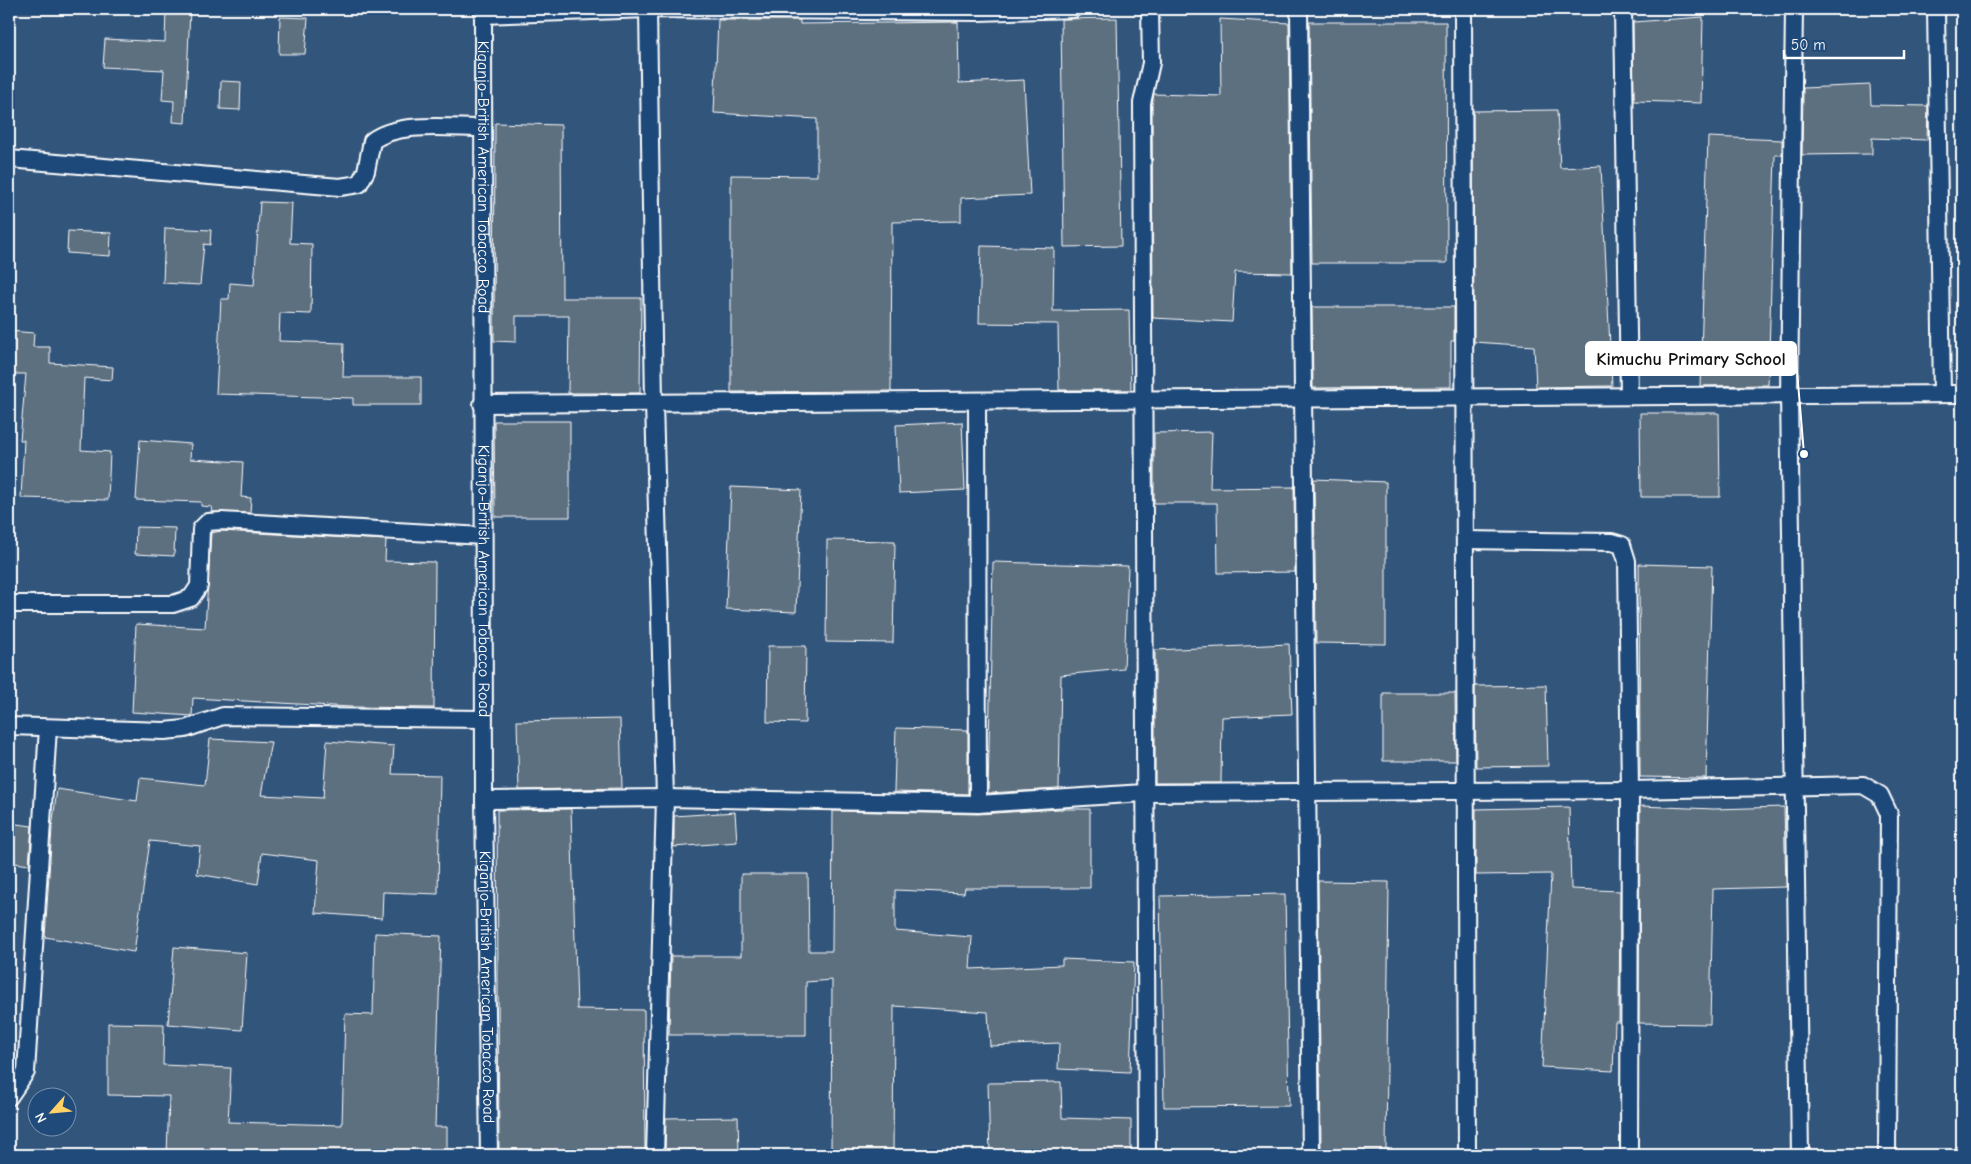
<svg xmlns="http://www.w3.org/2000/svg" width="1971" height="1164" viewBox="0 0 1971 1164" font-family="'Comic Neue',sans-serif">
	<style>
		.building { fill: #5d707f; stroke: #fff }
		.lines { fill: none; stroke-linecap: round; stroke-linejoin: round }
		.street-casing { stroke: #fff; stroke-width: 20 }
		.street { stroke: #1f4a7a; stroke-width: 16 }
		.labels { text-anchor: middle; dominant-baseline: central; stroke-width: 4.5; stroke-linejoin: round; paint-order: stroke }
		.street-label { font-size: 16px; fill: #fff; stroke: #1f4a7a }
		.leader { fill: none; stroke: #fff; stroke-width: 2 }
		.callout-dot { fill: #fff; stroke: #1f4a7a; stroke-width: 2 }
		.callout { fill: #fff; stroke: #fff; stroke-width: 2 }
		.callout-label { font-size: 18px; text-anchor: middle; font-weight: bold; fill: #111 }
	</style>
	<rect width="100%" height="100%" fill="#32557c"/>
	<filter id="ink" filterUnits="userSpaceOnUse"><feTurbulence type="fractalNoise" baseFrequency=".02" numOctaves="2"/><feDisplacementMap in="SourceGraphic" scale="10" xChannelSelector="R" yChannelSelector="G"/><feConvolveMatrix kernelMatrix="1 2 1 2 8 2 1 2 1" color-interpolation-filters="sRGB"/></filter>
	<g filter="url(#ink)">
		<!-- building -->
		<path class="building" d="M 166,9 L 190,9 L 185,123 L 173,122 L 174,101 L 162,100 L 164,70 L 103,67 L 105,39 L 165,42 Z
			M 280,17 L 308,18 L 305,54 L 279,54 Z
			M 1703,17 L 1701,103 L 1634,101 L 1633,22 Z
			M 1117,18 L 1121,246 L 1064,247 L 1061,19 Z
			M 1220,19 L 1289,23 L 1292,273 L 1235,272 L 1232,322 L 1153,318 L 1152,104 L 1154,94 L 1221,96 Z
			M 718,20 L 800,20 L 800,24 L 958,22 L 959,83 L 1024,80 L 1030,195 L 961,198 L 961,221 L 892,222 L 891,391 L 731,392 L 731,175 L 817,176 L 817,119 L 714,113 Z
			M 1309,22 L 1446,22 L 1447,263 L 1312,263 Z
			M 221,81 L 241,82 L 240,110 L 220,109 Z
			M 1870,85 L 1871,105 L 1928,106 L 1927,140 L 1872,138 L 1872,154 L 1802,155 L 1803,88 Z
			M 1557,110 L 1560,168 L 1601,166 L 1612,386 L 1536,387 L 1534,346 L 1474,342 L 1473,111 Z
			M 495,123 L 561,125 L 562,298 L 641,298 L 640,393 L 568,393 L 569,316 L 516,316 L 516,342 L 494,341 Z
			M 1708,137 L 1782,140 L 1782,155 L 1775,155 L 1768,385 L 1700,386 Z
			M 260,202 L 292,203 L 290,243 L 312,244 L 311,314 L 280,313 L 279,341 L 344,343 L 343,377 L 421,377 L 421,405 L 353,405 L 353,398 L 216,394 L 221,299 L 229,299 L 230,283 L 254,285 Z
			M 165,228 L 211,230 L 210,245 L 204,244 L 200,285 L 163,283 Z
			M 68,231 L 111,233 L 110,256 L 67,253 Z
			M 981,246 L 1054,248 L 1053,311 L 1129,310 L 1131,390 L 1059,390 L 1058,324 L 979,323 Z
			M 1312,307 L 1454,307 L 1454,341 L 1451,341 L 1451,387 L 1313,388 Z
			M 9,331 L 34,333 L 33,347 L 50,347 L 50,363 L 113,367 L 112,380 L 84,378 L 81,450 L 110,452 L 108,500 L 21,498 L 24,440 L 20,440 L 26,374 L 9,374 Z
			M 1640,413 L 1719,413 L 1720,497 L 1641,497 Z
			M 494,421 L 570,421 L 570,517 L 495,517 Z
			M 962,422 L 965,490 L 899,493 L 896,425 Z
			M 1212,432 L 1210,488 L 1294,487 L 1295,572 L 1218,573 L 1217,503 L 1154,503 L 1154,433 Z
			M 140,440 L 191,444 L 190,459 L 243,462 L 241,497 L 251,498 L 250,513 L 211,512 L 212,507 L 201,506 L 201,502 L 136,500 Z
			M 1314,479 L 1386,482 L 1386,644 L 1316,643 Z
			M 731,487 L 801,490 L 796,612 L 726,609 Z
			M 136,527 L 175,528 L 174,556 L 135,554 Z
			M 221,531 L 386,540 L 385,561 L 435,562 L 434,708 L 350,707 L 193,698 L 192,716 L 132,712 L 136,624 L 205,628 L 211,533 Z
			M 827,540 L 895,541 L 893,643 L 826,642 Z
			M 993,562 L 1128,566 L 1124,669 L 1061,675 L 1059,789 L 988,793 Z
			M 1639,564 L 1712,566 L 1706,778 L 1640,777 Z
			M 1289,644 L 1292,714 L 1222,717 L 1221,783 L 1155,783 L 1155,650 Z
			M 768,646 L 806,646 L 805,723 L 767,722 Z
			M 1546,685 L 1548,766 L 1476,767 L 1475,686 Z
			M 1383,693 L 1455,693 L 1456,761 L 1383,761 Z
			M 620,719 L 622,788 L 519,790 L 517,721 Z
			M 896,728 L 968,730 L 968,794 L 894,792 Z
			M 210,739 L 271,742 L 261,795 L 323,798 L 327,741 L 394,746 L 392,774 L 440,775 L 438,894 L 383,892 L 382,918 L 315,913 L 319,860 L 262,853 L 258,884 L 197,874 L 200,846 L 150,841 L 134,952 L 45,937 L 52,828 L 57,789 L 137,801 L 140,778 L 205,785 Z
			M 1640,806 L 1714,809 L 1784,807 L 1786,887 L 1713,889 L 1710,1024 L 1639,1023 Z
			M 1569,807 L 1571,889 L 1620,891 L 1619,1022 L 1615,1022 L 1613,1071 L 1542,1067 L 1551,874 L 1476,875 L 1476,809 Z
			M 571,809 L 577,1009 L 644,1010 L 645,1155 L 499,1155 L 497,810 Z
			M 1059,809 L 1090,809 L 1090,888 L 965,888 L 964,893 L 895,890 L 895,931 L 972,937 L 970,969 L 1062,965 L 1062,959 L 1134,962 L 1130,1072 L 1058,1069 L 1059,1043 L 990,1046 L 988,1012 L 894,1006 L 893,1155 L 831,1155 L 832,980 L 806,982 L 806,1035 L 669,1035 L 671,956 L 741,956 L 741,874 L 808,874 L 809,951 L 832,951 L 833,811 L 978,814 Z
			M 735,812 L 737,842 L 674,847 L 674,816 Z
			M 9,823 L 32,826 L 29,865 L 9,862 Z
			M 1318,881 L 1389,882 L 1386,1151 L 1321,1150 Z
			M 1285,894 L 1289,1106 L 1164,1107 L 1160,896 Z
			M 375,933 L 441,936 L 435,1127 L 447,1127 L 447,1155 L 167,1155 L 169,1096 L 108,1095 L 108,1023 L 164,1024 L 163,1065 L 231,1068 L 228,1122 L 342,1125 L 345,1014 L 373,1015 Z
			M 174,947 L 247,953 L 242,1030 L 168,1024 Z
			M 1061,1082 L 1062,1118 L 1131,1120 L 1131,1155 L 990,1155 L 988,1083 Z
			M 738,1117 L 739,1155 L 665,1155 L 666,1118 Z"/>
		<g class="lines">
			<!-- street casing -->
			<g class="street-casing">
				<g id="street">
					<path id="s1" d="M 483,9 L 484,800 L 489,1155"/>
					<path d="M 648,9 L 654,403 L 665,798 L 655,1155"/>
					<path d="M 1299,9 L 1311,1155"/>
					<path d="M 1463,9 L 1467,1155"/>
					<path d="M 1623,9 L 1629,396"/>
					<path d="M 1794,9 L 1789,395 L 1800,1155"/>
					<path d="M 1936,9 L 1942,394"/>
					<path d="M 483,15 L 648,9 L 979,12 L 1073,9"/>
					<path d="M 9,159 L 340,187 L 359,184 L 366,171 L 372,141 C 398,121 450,128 483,128"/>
					<path d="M 977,401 L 978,804"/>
					<path d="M 482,404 L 1962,394"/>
					<path d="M 1465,540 L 1612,542 L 1622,545 L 1627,561 L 1630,790 L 1629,1155"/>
					<path d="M 9,604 L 173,604 L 191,598 L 199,586 L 201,529 L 208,522 L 221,521 L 483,536"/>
					<path d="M 9,726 L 164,731 L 185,729 L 223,716 L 483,719"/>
					<path d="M 484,800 L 665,798 L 978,804 L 1143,793 L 1630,790 L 1863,785 L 1880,795 L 1889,814 L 1887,1155"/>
					<path d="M 9,1097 L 26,1072 L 48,728"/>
					<path d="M 1147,1155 L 1142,103 L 1151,63 L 1150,9"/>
				</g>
			</g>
			<!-- street -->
			<use href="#street" class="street"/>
		</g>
	</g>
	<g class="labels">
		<!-- street labels -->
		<g class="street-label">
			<text stroke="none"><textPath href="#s1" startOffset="168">Kiganjo-British American Tobacco Road</textPath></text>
			<text stroke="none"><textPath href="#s1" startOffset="572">Kiganjo-British American Tobacco Road</textPath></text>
			<text stroke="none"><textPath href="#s1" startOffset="978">Kiganjo-British American Tobacco Road</textPath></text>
		</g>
	</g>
	<!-- callouts -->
	<path class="leader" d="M1804 454L1796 359"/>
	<circle class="callout-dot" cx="1804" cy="454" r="5"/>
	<rect class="callout" x="1586" y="342" width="210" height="33" rx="5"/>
	<g class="callout-label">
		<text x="1691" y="365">Kimuchu Primary School</text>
	</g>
	<!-- margin -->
	<rect width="1971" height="1164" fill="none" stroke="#1f4a7a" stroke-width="30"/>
	<rect x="15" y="15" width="1941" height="1134" fill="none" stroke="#fff" stroke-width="2" filter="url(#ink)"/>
	<!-- north arrow -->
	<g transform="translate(52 1112) rotate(243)"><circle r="24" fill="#1f4a7a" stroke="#7992af"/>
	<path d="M0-4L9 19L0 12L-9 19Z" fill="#ffd166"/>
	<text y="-8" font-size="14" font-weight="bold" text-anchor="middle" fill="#ffffff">N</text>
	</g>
	<!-- scale -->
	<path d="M1784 50v8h120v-8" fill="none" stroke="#ffffff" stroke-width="2.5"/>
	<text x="1791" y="50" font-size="15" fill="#ffffff" stroke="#1f4a7a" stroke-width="4" paint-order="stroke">50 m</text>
</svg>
